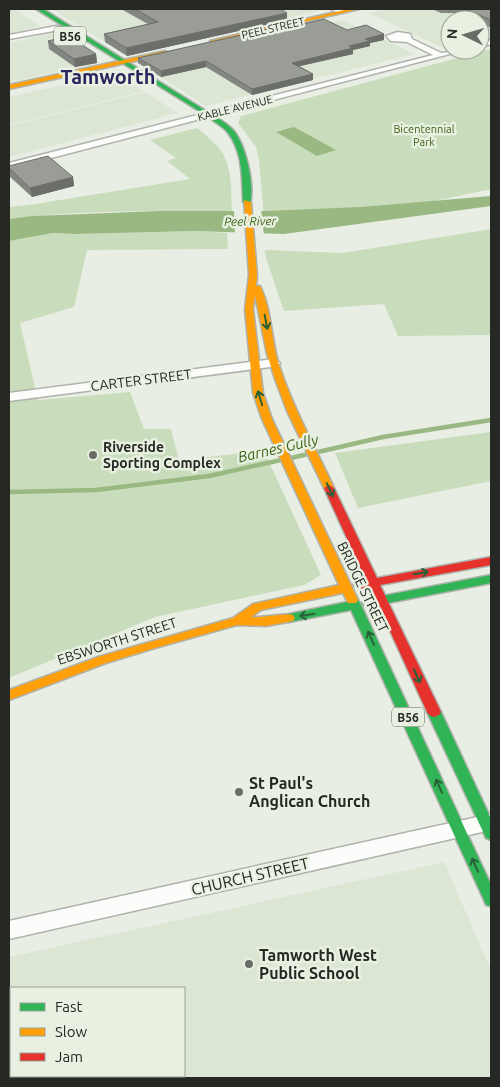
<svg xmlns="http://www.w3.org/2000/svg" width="500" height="1087" viewBox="0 0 500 1087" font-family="Ubuntu,sans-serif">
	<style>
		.built { fill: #dce6d5; fill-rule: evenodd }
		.green { fill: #c9dcbb }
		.water { fill: #9ab881 }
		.pier { fill: #e9eee4 }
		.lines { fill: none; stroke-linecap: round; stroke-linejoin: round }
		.stream { stroke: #9ab881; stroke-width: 4.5 }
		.street-casing { stroke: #afb3ac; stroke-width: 3 }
		.fast-casing { stroke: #afb3ac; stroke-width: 3 }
		.slow-casing { stroke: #afb3ac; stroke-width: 3 }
		.jam-casing { stroke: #afb3ac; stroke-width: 3 }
		.street { fill: #fcfcfb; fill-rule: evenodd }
		.fast { fill: #30b455; fill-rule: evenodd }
		.slow { fill: #ff9f0a; fill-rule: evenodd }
		.jam { fill: #e5322d; fill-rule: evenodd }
		.wall { fill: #848781 }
		.shaded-wall { fill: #6b6e69 }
		.building { fill: #999d96; stroke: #6b6e69 }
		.oneway { stroke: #296037 }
		.poi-dot { fill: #6a6d67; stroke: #e8f1e1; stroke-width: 2 }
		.labels { text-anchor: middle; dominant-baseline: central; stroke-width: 5; stroke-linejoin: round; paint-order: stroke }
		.far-street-label { font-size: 11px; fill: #252823; stroke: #e8f1e1 }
		.far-park-label { font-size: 11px; fill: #3e6417; stroke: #e8f1e1 }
		.shield { fill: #e8f1e1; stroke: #60645c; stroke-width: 1 }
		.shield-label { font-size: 12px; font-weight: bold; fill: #252823 }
		.far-water-label { font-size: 12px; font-style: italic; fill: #3d6316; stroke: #e8f1e1 }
		.street-label { font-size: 14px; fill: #252823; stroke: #e8f1e1 }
		.poi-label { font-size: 14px; font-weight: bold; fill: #252823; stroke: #e8f1e1; text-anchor: start }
		.water-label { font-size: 15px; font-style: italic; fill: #3d6316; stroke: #e8f1e1 }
		.near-poi-label { font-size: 16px; font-weight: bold; fill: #252823; stroke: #e8f1e1; text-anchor: start }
		.near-street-label { font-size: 16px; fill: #252823; stroke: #e8f1e1 }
		.far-town-label { font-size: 20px; font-weight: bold; fill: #29245e; stroke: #e8f1e1 }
	</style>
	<rect width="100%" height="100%" fill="#e9eee4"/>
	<!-- built -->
	<path class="built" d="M 9,9 L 14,9 L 40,26 L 9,34 Z
		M 52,9 L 321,9 L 324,10 L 124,54 Z
		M 388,9 L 491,9 L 491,34 L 480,37 L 480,20 L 450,20 L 450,45 L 441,47 L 369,13 Z
		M 343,20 L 414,54 L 206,106 L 141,65 Z
		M 48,34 L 54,34 L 97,63 L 9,82 L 9,43 Z
		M 116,73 L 143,91 L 9,125 L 9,97 Z
		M 145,92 L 178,113 L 9,157 L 9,126 Z
		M 444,862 L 491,970 L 491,1078 L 9,1078 L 9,957 ZM 184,988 L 184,1076 L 11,1076 L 11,988 Z"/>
	<!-- green -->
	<path class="green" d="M 491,49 L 491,189 L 402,208 L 264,216 L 259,160 L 256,147 L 238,123 L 241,116 Z
		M 197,128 C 204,134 212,140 218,147 C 233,164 231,190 232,212 C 158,211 82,210 9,219 L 9,207 L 29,205 L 190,179 L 167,161 L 176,158 L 150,140 Z
		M 491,229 L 491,335 L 398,336 L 384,304 L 284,311 L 266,258 L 265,250 L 343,253 Z
		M 194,231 L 227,233 L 228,249 L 87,250 L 74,307 L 20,323 L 38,400 L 130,392 L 144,429 L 171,429 L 179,460 L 264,451 L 321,575 L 304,585 L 155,617 L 9,678 L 9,241 L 53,233 L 76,234 Z
		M 491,432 L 491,481 L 358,508 L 335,453 Z"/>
	<!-- water -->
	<path class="water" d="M 294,127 L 336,150 L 317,156 L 276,132 Z
		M 491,196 L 491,206 L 284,234 L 194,231 L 76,234 L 53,233 L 9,241 L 9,219 L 32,216 L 160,211 L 266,211 L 361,207 Z"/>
	<!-- pier -->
	<path class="pier" d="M 234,209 L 261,209 L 264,236 L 235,235 Z"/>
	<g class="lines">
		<!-- stream -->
		<path class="stream" d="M 318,452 L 383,437 L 491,420
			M 291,458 L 308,454
			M 9,492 L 96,490 L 209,476 L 281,460"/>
		<!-- street casing -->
		<g class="street-casing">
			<path id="street" d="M 330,9 L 340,9 L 343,11 L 339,13 Z
				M 56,26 L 59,26 L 59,30 L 9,39 L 9,35 Z
				M 398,32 L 410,34 L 412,39 L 441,53 L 465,50 L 9,169 L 9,163 L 433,55 L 407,42 L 391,41 L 386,36 Z
				M 491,40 L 491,44 L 480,47 L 480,43 Z
				M 274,359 L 280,363 L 278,366 L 9,401 L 9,393 Z
				M 491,814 L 491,830 L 9,939 L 9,921 Z"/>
		</g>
		<!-- fast casing -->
		<g class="fast-casing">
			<path id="fast" d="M 36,9 L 43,9 L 211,114 C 219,119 228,124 234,131 C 246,146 255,185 250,204 L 243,202 C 242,180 243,152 228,133 C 223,126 214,122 207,116 Z
				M 491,575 L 491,583 L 367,607 L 361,603 L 367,599 Z
				M 352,596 L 356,597 L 361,605 L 491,885 L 491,906 L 486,905 L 484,900 L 351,610 L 289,622 L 285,621 L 283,618 L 285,615 L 289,614 L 347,602 L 348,597 Z
				M 434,707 L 439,709 L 441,712 L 491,819 L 491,840 L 486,838 L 427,712 L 429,709 Z"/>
		</g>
		<!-- slow casing -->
		<g class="slow-casing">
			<path id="slow" d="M 349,9 L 359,9 L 213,43 L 210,41 Z
				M 165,51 L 167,52 L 167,54 L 9,89 L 9,85 Z
				M 244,200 L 251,202 L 257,275 L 256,286 L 260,286 C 272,310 271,340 279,365 C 293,408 315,447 334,488 L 333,490 L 325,490 L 324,488 L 287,411 L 275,379 L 267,354 L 255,295 L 253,309 L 263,393 L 272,419 L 358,600 L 356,603 L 348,603 L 343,593 L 261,610 L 251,617 C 262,618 285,613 293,615 L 295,618 L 293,621 L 266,626 L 237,625 L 155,648 L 106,663 L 9,700 L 9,690 L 98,657 L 233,618 L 253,604 L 339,585 L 262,419 L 253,393 L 245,309 L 249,275 Z"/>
		</g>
		<!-- jam casing -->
		<g class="jam-casing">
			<path id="jam" d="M 329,485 L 334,488 L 377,578 L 491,557 L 491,565 L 380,585 L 441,712 L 439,715 L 434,717 L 429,715 L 427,712 L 370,587 L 359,589 L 353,585 L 355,582 L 366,580 L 324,488 Z"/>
		</g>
		<!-- street -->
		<use href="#street" class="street"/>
		<!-- fast -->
		<use href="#fast" class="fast"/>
		<!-- slow -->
		<use href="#slow" class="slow"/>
		<!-- jam -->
		<use href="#jam" class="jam"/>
	</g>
	<!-- wall -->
	<path class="wall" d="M 121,9 L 280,9 L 287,20 L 127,56 L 105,42 L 104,34 L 148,24 Z
		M 432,9 L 491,9 L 491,28 L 480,23 L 480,20 L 472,20 L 457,13 L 441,13 Z
		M 303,24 L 347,30 L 384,40 L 370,43 L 370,46 L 353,50 L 353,54 L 299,66 L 313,74 L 313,80 L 252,95 L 206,67 L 161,77 L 138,63 L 138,58 Z
		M 48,41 L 96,54 L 97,63 L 75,67 L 49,49 Z
		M 9,166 L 73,177 L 74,186 L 32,197 L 9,176 Z"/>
	<!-- shaded-wall -->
	<path class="shaded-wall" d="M 287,13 L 287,20 L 127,56 L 126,48 Z
		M 384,34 L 384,40 L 370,43 L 370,46 L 353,50 L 353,54 L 292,68 L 292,63 L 349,46 L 365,39 Z
		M 96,54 L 97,63 L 75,67 L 74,59 Z
		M 206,61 L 206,67 L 161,77 L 161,71 Z
		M 313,74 L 313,80 L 252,95 L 252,89 Z
		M 73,177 L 74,186 L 32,197 L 30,188 Z"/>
	<!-- building -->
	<path class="building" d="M 135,9 L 280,9 L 287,13 L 126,48 L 104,34 L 158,22 Z
		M 465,9 L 491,9 L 491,20 Z
		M 324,19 L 347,30 L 366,25 L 384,34 L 365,39 L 370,41 L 349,46 L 353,48 L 292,63 L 313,74 L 252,89 L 206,61 L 161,71 L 138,58 L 300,22 L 303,24 Z
		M 69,36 L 96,54 L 74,59 L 48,41 Z
		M 48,156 L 73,177 L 30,188 L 9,168 L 9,166 Z"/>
	<!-- one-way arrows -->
	<defs><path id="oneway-shaft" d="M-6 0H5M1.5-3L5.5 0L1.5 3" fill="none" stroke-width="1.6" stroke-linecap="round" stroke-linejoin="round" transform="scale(1.25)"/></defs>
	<g class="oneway">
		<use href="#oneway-shaft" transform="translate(266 322) rotate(79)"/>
		<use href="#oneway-shaft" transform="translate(260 398) rotate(-107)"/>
		<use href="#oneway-shaft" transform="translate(330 490) rotate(65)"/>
		<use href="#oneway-shaft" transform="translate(421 573) rotate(-10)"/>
		<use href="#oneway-shaft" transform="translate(307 615) rotate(170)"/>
		<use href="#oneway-shaft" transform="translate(371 638) rotate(-114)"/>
		<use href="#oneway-shaft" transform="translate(417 676) rotate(65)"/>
		<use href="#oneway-shaft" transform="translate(439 786) rotate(-114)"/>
		<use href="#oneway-shaft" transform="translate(475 865) rotate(-115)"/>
	</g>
	<!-- markers -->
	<g class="poi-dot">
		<circle cx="93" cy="455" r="5"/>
		<circle cx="239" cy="792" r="5"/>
		<circle cx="249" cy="964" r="5"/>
	</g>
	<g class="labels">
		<!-- far-street labels -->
		<g class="far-street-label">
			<text transform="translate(273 28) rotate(-13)">PEEL STREET</text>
			<text transform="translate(235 108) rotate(-14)">KABLE AVENUE</text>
		</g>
		<!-- far-park labels -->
		<g class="far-park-label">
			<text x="424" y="129">Bicentennial<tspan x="424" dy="13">Park</tspan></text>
		</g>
		<!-- shield labels -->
		<g class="shield">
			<rect x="54" y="26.5" width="32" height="19" rx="4"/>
			<rect x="392" y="707.5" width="32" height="19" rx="4"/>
		</g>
		<g class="shield-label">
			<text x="70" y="36">B56</text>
			<text x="408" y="717">B56</text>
		</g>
		<!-- far-water labels -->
		<g class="far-water-label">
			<text transform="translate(250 221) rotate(-1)">Peel River</text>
		</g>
		<!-- street labels -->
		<g class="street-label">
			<text transform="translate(141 380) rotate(-7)">CARTER STREET</text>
			<text transform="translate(363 587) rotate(64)">BRIDGE STREET</text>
			<text transform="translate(117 641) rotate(-18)">EBSWORTH STREET</text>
		</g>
		<!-- poi labels -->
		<g class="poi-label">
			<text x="103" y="447">Riverside<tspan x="103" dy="16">Sporting Complex</tspan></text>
		</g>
		<!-- water labels -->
		<g class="water-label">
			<text transform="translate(278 448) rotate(-13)">Barnes Gully</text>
		</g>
		<!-- near-poi labels -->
		<g class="near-poi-label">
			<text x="249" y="783">St Paul's<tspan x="249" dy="18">Anglican Church</tspan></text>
			<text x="259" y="955">Tamworth West<tspan x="259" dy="18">Public School</tspan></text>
		</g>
		<!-- near-street labels -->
		<g class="near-street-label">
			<text transform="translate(250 876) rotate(-13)">CHURCH STREET</text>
		</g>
		<!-- far-town labels -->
		<g class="far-town-label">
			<text x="108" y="76">Tamworth</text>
		</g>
	</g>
	<!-- border -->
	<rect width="500" height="1087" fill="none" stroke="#252823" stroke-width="20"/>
	<!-- legend -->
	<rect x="10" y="987" width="175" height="90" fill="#e8f1e1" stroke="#9aa195"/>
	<rect x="20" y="1003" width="25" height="8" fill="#30b455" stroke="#9aa195"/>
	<text x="55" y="1012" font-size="15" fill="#252823">Fast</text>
	<rect x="20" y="1028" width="25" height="8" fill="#ff9f0a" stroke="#9aa195"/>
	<text x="55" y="1037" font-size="15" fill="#252823">Slow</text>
	<rect x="20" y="1053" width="25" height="8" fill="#e5322d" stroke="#9aa195"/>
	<text x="55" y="1062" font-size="15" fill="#252823">Jam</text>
	<!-- north arrow -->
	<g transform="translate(465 35) rotate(275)"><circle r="24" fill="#e8f1e1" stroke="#9aa195"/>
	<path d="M0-4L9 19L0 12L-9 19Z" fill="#6a6d67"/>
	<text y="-8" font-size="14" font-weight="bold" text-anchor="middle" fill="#252823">N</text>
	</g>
</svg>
